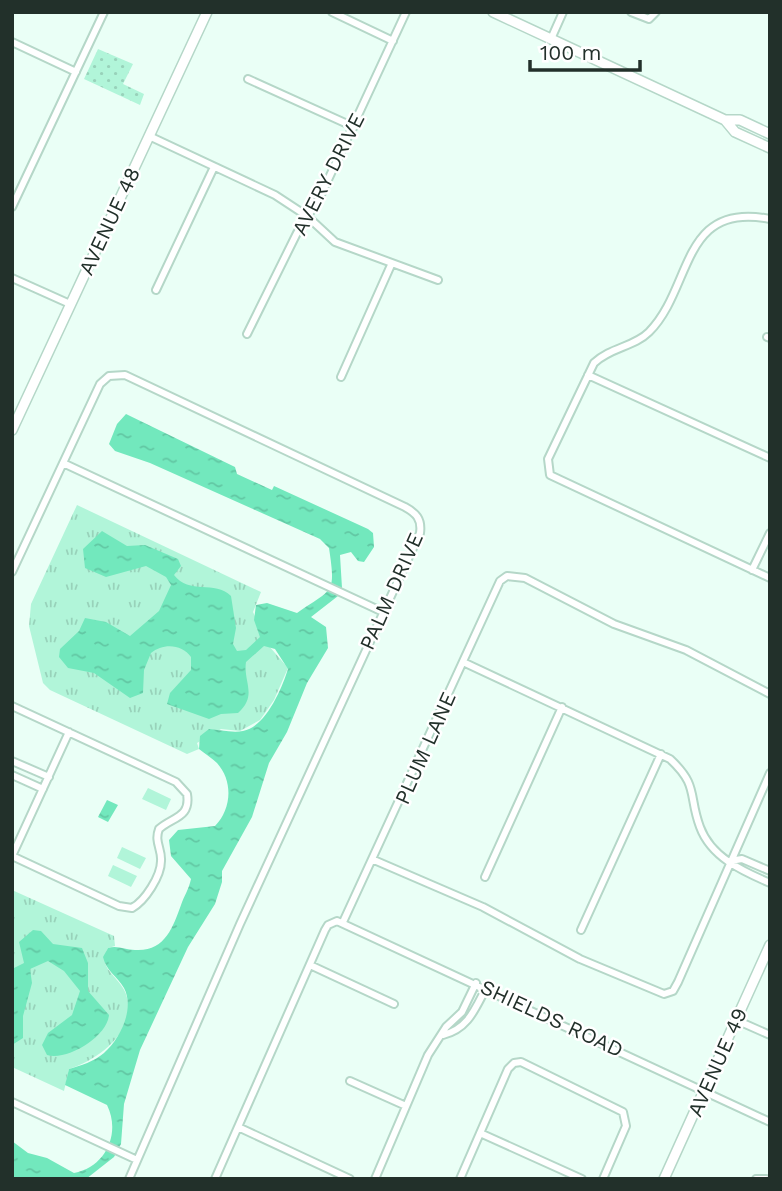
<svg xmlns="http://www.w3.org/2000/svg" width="782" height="1191" viewBox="0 0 782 1191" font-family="'Work Sans',sans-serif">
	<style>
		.grass { fill: url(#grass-tufts) }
		.park { fill: url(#park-dots) }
		.pitch { fill: #b1f5d9 }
		.water { fill: url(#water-ripples) }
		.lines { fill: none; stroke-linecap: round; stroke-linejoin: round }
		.street-casing { stroke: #b5d7c8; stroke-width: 10 }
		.secondary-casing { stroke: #b5d7c8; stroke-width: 12 }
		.street { stroke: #fff; stroke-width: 6 }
		.secondary { stroke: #fff; stroke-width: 9 }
		.labels { text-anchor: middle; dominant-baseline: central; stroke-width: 5; stroke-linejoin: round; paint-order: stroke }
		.street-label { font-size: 21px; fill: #22302a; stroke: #fff }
	</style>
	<defs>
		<pattern id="grass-tufts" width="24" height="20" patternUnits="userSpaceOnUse" patternTransform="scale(1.75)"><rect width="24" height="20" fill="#b1f5d9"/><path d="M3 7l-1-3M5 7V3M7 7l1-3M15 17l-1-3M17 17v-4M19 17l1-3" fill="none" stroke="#98d2ba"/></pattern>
		<pattern id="park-dots" width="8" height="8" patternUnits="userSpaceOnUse" patternTransform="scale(1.75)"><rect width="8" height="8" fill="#b1f5d9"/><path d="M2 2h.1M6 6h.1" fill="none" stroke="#98d2ba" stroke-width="1.8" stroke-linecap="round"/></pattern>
		<pattern id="water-ripples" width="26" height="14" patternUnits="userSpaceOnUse" patternTransform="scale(1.75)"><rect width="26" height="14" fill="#72e8bd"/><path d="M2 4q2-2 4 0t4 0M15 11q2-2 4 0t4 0" fill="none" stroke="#62c7a3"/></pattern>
	</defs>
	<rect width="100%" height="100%" fill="#eafff6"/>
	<!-- grass -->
	<path class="grass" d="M 77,505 L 261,592 L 253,612 L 269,646 L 288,668 L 274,700 L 260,720 L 240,731 L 221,729 L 197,743 L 199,749 L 187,754 L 50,690 L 43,683 L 29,626 L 31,604 Z
		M 12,890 L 114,936 L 115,946 L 108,948 C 96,969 120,976 126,994 C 138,1031 98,1060 69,1069 L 64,1091 L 12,1067 Z"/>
	<!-- park -->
	<path class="park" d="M 98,49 L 133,64 L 123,84 L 144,94 L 140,105 L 84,79 Z"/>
	<!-- pitch -->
	<path class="pitch" d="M 148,788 L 171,799 L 166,810 L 142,799 Z
		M 122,847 L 146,858 L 140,869 L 117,858 Z
		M 113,865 L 137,876 L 131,887 L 108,876 Z"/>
	<!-- water -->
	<path class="water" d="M 126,414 L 235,467 L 237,474 L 272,490 L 274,486 L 368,529 L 373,533 L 374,547 L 364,562 L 358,561 L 351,552 L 340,555 L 342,588 L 338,596 L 311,617 L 326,627 L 328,648 L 307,683 L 287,732 L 269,763 L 252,817 L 222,871 L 222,882 L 215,904 L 188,947 L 140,1050 L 124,1104 L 121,1144 L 114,1157 L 86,1179 L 19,1179 L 12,1176 L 12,1141 L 28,1153 L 47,1158 L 74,1173 C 106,1167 121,1133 107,1105 L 65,1085 L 69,1069 C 80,1066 95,1061 104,1053 C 120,1039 135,1009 124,988 C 117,976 106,971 103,957 L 108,948 C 118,945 125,950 135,950 C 165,952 173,927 181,905 C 184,896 189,889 191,879 L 171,856 L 169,840 L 178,830 L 215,826 C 231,810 234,782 217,763 C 212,758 205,754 199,749 L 200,736 L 209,729 C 219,730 233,733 243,731 C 266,727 282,688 288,669 L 275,649 L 264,646 L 246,662 C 243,682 258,695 238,713 L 221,714 L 209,719 L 167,704 L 170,693 L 191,670 L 191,657 C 182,644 163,643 151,653 L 144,670 L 143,693 L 130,698 L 94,673 L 68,668 L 59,657 L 60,649 L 79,631 L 85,618 L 106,622 L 130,636 L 159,611 L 171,585 L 166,577 L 146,566 L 106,577 L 85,568 L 83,549 L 102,531 L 127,546 L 145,545 L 178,559 L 181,566 L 174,575 C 189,595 215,580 231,596 L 236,628 L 233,644 L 237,651 L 246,650 L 260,637 L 254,620 L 256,605 L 267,603 L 297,613 C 333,588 336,595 329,548 L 320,539 L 150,463 L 115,451 L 109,444 L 117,424 Z
		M 107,800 L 118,805 L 108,822 L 98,817 Z
		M 33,930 L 41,931 L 53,944 L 82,948 L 88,963 L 88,991 L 109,1015 C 107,1037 67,1061 47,1055 L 42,1045 L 48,1033 L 72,1015 L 80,991 L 64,971 L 48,961 L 30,969 L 32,983 L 23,1016 L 23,1038 L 12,1045 L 12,969 L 24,963 L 19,942 Z"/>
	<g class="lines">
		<!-- street casing -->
		<g class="street-casing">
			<path id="street" d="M 332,12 L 393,41
				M 631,12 L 649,19 L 656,12
				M 551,39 L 563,12
				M 12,42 L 76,72
				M 248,79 L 354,127
				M 149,136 L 275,195 L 307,216 L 335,242 L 438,280
				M 12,207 L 104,12
				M 770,219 C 680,201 693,288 649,332 C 634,347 611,347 594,363 L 548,459 L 550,475 L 770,578
				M 12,278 L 70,304
				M 156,290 L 214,167
				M 247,334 L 297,233 L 320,197 L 406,12
				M 767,337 L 770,338
				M 588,375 L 770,458
				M 341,377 L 391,265
				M 63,463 L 383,612
				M 752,570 L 770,533
				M 12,572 L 100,384 L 109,376 L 125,375 L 405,507 C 416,513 422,519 420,533 L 240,924 L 129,1179
				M 463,662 L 670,759 C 699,786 688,795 700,827 C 711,857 742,871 770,883
				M 12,706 L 176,782 L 187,794 C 191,818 172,817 159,829 C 154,842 162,849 161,861 C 161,876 145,901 132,908 L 119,906 L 12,856 L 69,732
				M 12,761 L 49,777
				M 12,775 L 43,789
				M 374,860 L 483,907 L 580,959 L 664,994 L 673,991 L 678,982 L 770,773
				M 730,861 L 742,859 L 770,871
				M 485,877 L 562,707
				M 343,922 L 500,581 L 507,576 L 525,578 L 614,624 L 686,650 L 770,694
				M 581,930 L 661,754
				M 310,965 L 394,1004
				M 736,1020 L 770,1035
				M 443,1035 C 468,1029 475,1009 486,988
				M 350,1081 L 406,1106
				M 12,1102 L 137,1160
				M 238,1127 L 350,1179
				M 480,1133 L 582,1179
				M 215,1179 L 325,930 L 328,925 L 337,921 L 770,1122
				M 375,1179 L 428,1055 L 446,1027 L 462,1012 L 476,983
				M 460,1179 L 508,1069 L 514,1063 L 521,1062 L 623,1112 L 626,1126 L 603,1179
				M 756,1179 L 766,1179"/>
		</g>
		<!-- secondary casing -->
		<g class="secondary-casing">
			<path id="secondary" d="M 493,12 L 725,120 L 735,132 L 770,148
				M 725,120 L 740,120 L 770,134
				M 12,430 L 207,12
				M 664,1179 L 770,945"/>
		</g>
		<!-- street -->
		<use href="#street" class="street"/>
		<!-- secondary -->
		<use href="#secondary" class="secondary"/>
	</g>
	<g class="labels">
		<!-- street labels -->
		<g class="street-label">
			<text transform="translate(328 174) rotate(-63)">AVERY DRIVE</text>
			<text transform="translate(109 221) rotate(-65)">AVENUE 48</text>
			<text transform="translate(391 591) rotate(-66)">PALM DRIVE</text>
			<text transform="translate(425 748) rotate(-66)">PLUM LANE</text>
			<text transform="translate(552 1018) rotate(25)">SHIELDS ROAD</text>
			<text transform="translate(717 1062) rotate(-66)">AVENUE 49</text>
		</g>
	</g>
	<!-- border -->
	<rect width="782" height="1191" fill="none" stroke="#22302a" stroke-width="28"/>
	<!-- scale -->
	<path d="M530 60v10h110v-10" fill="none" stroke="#22302a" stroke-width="3.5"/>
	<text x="540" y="60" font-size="21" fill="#22302a" stroke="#ffffff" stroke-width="5" paint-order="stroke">100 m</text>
</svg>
